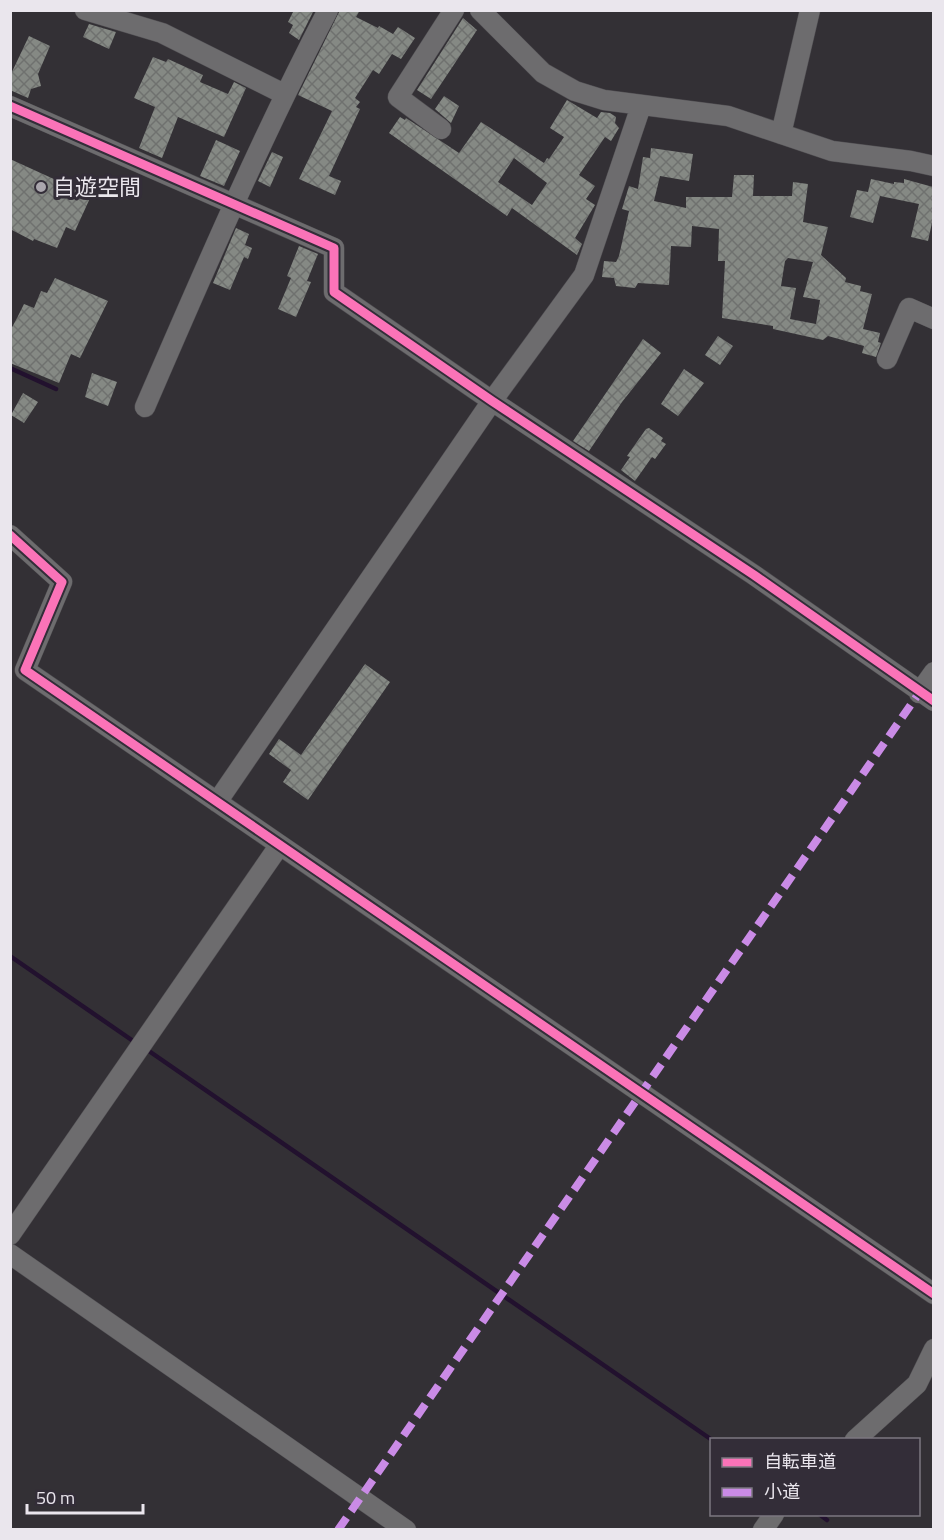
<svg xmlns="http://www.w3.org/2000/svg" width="944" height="1540" viewBox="0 0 944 1540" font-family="'Titillium Web','Noto Sans JP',sans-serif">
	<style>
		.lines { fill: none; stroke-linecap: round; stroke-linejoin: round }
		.stream { stroke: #22112e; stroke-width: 4.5 }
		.building { fill: url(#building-cross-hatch); fill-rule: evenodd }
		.minor-casing { stroke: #504e52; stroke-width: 21 }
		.minor { stroke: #6d6c6e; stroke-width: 20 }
		.quiet { stroke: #ca8be6; stroke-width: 8; stroke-dasharray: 15 8; stroke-linecap: butt }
		.cycleway-casing { stroke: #332d38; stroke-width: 13 }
		.cycleway { stroke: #fb73b8; stroke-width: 9 }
		.poi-dot { fill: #aaa6ad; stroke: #332d38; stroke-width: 2 }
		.labels { text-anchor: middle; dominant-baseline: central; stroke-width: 6; stroke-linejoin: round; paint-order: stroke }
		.poi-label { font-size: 22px; fill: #eae6ed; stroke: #332d38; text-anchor: start }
	</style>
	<defs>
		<pattern id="building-cross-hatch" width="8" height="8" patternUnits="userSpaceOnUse" patternTransform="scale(1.5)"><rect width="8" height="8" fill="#858984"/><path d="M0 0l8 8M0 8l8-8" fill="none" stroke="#6f716f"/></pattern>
	</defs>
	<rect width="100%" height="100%" fill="#333035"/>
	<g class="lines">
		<!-- stream -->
		<path class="stream" d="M 10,368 L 56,389
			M 10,956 L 136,1043
			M 146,1049 L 712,1440
			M 819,1514 L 827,1520"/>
	</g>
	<!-- building -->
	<path class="building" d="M 294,10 L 314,10 L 299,40 L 289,33 L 293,25 L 288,22 Z
		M 340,10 L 360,10 L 356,17 L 378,28 L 379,26 L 393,34 L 398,27 L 415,38 L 401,59 L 392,54 L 379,74 L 373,70 L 355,98 L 360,102 L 356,107 L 360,109 L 329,176 L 341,181 L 335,195 L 299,179 L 332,111 L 298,95 Z
		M 463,18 L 477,30 L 431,99 L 417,90 Z
		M 89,24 L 116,32 L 109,49 L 83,37 Z
		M 29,36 L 50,46 L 38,74 L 41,86 L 31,89 L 28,98 L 10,90 L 10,76 Z
		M 153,57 L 166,62 L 168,59 L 203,75 L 200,82 L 228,94 L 234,82 L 246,88 L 224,137 L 178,117 L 162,158 L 139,148 L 155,107 L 134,98 Z
		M 444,96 L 459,106 L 451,123 L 435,109 Z
		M 567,100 L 597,118 L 601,112 L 610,113 L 616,117 L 615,123 L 619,128 L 611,141 L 605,137 L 579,175 L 595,186 L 586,199 L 595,205 L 575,238 L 582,244 L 577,255 L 512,208 L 507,216 L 389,133 L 400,117 L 405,120 L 406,118 L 459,153 L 481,122 L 544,163 L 547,158 L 549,159 L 564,137 L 550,128 ZM 514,158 L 547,183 L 532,205 L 498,182 Z
		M 216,140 L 240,151 L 224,186 L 200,176 Z
		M 651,148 L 693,154 L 689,181 L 660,176 L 654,201 L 686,208 L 686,197 L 732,197 L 734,175 L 754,175 L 753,196 L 792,196 L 793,182 L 808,184 L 803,222 L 828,227 L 821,255 L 846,278 L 845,282 L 861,286 L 860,291 L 872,294 L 863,329 L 880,333 L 878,342 L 881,343 L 876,357 L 862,353 L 864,346 L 828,336 L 823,340 L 773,329 L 773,326 L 722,318 L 725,261 L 718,261 L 719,229 L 692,226 L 691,247 L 671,246 L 669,285 L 638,283 L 635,288 L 616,286 L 614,278 L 602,277 L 604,261 L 616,262 L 619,256 L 629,211 L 622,209 L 629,186 L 638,189 L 643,157 L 650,158 ZM 788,258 L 813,262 L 803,297 L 820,300 L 816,324 L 790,319 L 796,288 L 781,286 L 785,261 Z
		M 272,152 L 283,157 L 270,187 L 258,181 Z
		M 10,159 L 91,196 L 75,231 L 66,227 L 57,248 L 34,239 L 33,241 L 10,229 Z
		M 871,179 L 894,184 L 894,182 L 904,183 L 904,179 L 933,187 L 933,218 L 928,241 L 911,237 L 919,204 L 880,196 L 873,223 L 850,217 L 857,190 L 868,192 Z
		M 236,228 L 249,234 L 245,245 L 252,248 L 248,259 L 244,257 L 230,290 L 213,283 Z
		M 299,246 L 318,254 L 307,281 L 311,282 L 296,317 L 278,309 L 291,278 L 287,276 Z
		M 55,278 L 108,301 L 80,358 L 71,354 L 59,383 L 10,363 L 10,331 L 17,318 L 24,304 L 34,308 L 41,291 L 47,293 Z
		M 718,336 L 733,346 L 720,365 L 705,355 Z
		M 643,339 L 661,353 L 622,402 L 589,451 L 573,441 Z
		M 684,369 L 704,383 L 678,416 L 661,404 Z
		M 92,373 L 117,382 L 108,406 L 85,397 Z
		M 23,393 L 38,402 L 24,423 L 11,415 Z
		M 649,428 L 663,438 L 661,441 L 666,444 L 655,459 L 652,457 L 635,481 L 621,470 L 630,457 L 627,456 L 646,429 Z
		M 365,664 L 390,682 L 308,800 L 283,782 L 291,770 L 269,754 L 279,739 L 301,755 Z"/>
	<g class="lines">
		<!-- minor casing -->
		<g class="minor-casing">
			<path id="minor" d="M 85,10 L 162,33 L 284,94
				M 480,10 L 543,73 L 575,91 L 604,100 L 728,116 L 832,151 L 911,161 L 934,166
				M 10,106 L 334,248 L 334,292 L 492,401 L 754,575 L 934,701
				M 441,129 L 398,97 L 454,10
				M 781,134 L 810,10
				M 887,359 L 909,308 L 934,319
				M 145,407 C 203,273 260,140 328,10
				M 10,535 L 62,582 L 25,670 L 934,1294
				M 919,693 L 934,672
				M 217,802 L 492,401 L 584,275 L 641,106
				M 10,1235 L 279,846
				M 10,1254 L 406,1530
				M 855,1440 L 917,1384 L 934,1349
				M 763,1530 L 774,1514"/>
		</g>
		<!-- minor -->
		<use href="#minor" class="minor"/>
		<!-- quiet -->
		<path class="quiet" d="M 338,1530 L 919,693"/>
		<!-- cycleway casing -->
		<g class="cycleway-casing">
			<path id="cycleway" d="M 10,106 L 334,248 L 334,292 L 492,401 L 754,575 L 934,701
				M 10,535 L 62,582 L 25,670 L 934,1294"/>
		</g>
		<!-- cycleway -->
		<use href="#cycleway" class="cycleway"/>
	</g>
	<!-- markers -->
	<circle class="poi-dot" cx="41" cy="187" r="6"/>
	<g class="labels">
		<!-- poi labels -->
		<g class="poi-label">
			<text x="53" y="187">自遊空間</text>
		</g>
	</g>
	<!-- border -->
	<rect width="944" height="1540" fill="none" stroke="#eae6ed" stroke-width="24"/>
	<!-- legend -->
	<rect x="710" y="1438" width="210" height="78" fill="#332d38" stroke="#7c7780" stroke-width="1.5"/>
	<rect x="722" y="1458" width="30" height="9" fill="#fb73b8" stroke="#7c7780" stroke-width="1.5"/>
	<text x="764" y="1468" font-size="18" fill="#eae6ed">自転車道</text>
	<rect x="722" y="1488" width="30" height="9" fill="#ca8be6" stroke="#7c7780" stroke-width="1.5"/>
	<text x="764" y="1498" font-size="18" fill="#eae6ed">小道</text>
	<!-- scale -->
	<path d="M27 1504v9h116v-9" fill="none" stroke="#eae6ed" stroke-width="3"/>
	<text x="36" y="1504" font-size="18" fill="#eae6ed" stroke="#332d38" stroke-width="4.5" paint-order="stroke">50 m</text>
</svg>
